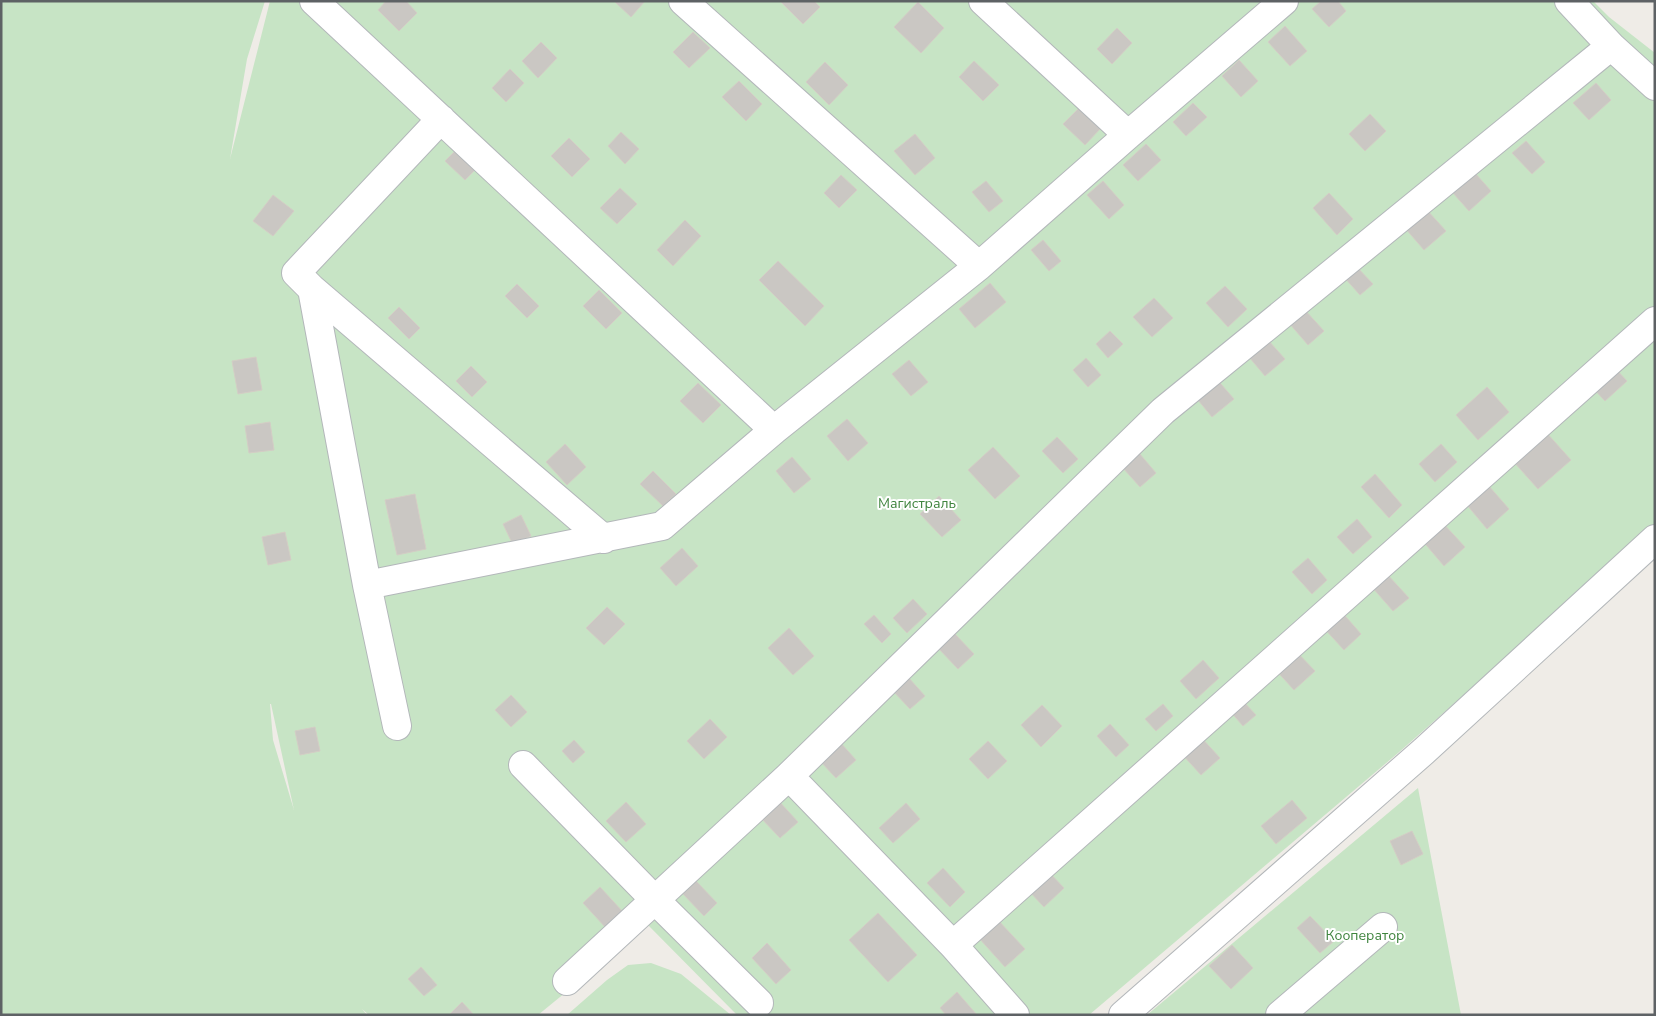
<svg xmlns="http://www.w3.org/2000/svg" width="1656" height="1016" viewBox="0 0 1656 1016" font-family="'Nunito Sans',sans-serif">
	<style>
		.green { fill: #c7e4c5; fill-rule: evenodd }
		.building { fill: #cac7c3; stroke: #d3cec5 }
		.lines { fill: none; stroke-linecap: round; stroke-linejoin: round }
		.minor-casing { stroke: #b3b7ba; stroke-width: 30 }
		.minor { stroke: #fff; stroke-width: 28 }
		.labels { text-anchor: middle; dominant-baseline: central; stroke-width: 4; stroke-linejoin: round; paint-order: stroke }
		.park-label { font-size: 14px; fill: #3f843e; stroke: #fff }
	</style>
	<rect width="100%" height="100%" fill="#efece7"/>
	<!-- green -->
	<path class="green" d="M 1,1 L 265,1 L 247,59 L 230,159 L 270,1 L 1593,1 L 1609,17 L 1655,53 L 1655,526 L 1398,753 L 1089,1015 L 737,1015 L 648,925 L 538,1015 L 369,1015 L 362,1009 L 367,1015 L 1,1015 ZM 270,704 L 271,704 L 294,810 L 273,740 Z
		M 1418,788 L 1461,1015 L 1147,1015 Z
		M 651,963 L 681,974 L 731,1015 L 567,1015 L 607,980 L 628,965 Z"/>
	<!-- building -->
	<path class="building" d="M 386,1 L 406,1 L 417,13 L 399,31 L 378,10 Z
		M 616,1 L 645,1 L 631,17 L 615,2 Z
		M 780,1 L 814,1 L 820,7 L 803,24 Z
		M 1321,1 L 1338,1 L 1346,11 L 1329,27 L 1312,9 Z
		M 918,2 L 944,28 L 921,53 L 894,27 Z
		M 1285,26 L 1307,51 L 1290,66 L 1268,42 Z
		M 1117,28 L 1132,43 L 1112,64 L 1097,49 Z
		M 693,32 L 710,48 L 689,68 L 673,52 Z
		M 541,42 L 557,58 L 538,78 L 522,61 Z
		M 1239,60 L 1258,81 L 1241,97 L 1222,76 Z
		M 974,61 L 999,85 L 983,101 L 959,77 Z
		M 825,62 L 848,85 L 829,105 L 806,82 Z
		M 510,69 L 524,83 L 506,102 L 492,88 Z
		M 739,81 L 762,104 L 746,121 L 722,97 Z
		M 1596,83 L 1611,100 L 1589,120 L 1573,103 Z
		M 1193,103 L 1207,117 L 1186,136 L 1173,122 Z
		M 1079,108 L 1100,129 L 1085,145 L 1063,124 Z
		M 1370,114 L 1386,131 L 1365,151 L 1349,134 Z
		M 621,132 L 639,149 L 625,164 L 608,146 Z
		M 915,134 L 935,158 L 915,175 L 894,151 Z
		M 569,138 L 590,159 L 572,177 L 551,156 Z
		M 1526,141 L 1545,162 L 1532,174 L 1512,153 Z
		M 1146,144 L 1161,160 L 1138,181 L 1123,165 Z
		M 459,147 L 478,167 L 465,180 L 445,161 Z
		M 1475,173 L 1491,191 L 1469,211 L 1453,193 Z
		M 841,175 L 857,190 L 839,208 L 824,193 Z
		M 986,181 L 1003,201 L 989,212 L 972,192 Z
		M 1103,181 L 1124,205 L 1109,219 L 1087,195 Z
		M 620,188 L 637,204 L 617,224 L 600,208 Z
		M 1329,193 L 1353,219 L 1337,235 L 1313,208 Z
		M 273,195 L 294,211 L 273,236 L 253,221 Z
		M 1426,209 L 1446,231 L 1424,250 L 1405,228 Z
		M 685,220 L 701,236 L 673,266 L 657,250 Z
		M 1043,240 L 1061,261 L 1049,271 L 1031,250 Z
		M 778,261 L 824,306 L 805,326 L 759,280 Z
		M 1355,265 L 1373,284 L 1360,295 L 1343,276 Z
		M 990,283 L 1006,302 L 975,328 L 959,309 Z
		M 517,284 L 539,306 L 527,318 L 505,296 Z
		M 1225,286 L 1247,309 L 1228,327 L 1206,303 Z
		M 599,290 L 622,313 L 606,329 L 583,306 Z
		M 1154,298 L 1173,318 L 1152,337 L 1133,317 Z
		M 399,307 L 420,328 L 409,339 L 388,318 Z
		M 1304,309 L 1324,331 L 1308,345 L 1289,323 Z
		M 1110,331 L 1123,344 L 1108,358 L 1096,344 Z
		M 1268,340 L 1285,359 L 1265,376 L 1249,357 Z
		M 256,357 L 262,390 L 238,394 L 232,361 Z
		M 1086,358 L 1101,375 L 1088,387 L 1073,370 Z
		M 909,360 L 928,382 L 911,396 L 892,374 Z
		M 471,366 L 487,382 L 472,397 L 456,381 Z
		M 1613,366 L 1627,381 L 1605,401 L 1591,386 Z
		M 1214,376 L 1234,399 L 1212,417 L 1193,394 Z
		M 698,383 L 721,405 L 703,423 L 680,401 Z
		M 1487,387 L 1509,412 L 1478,440 L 1456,415 Z
		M 847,419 L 868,443 L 848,461 L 827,436 Z
		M 270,422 L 274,450 L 249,453 L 245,426 Z
		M 1545,431 L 1571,460 L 1538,489 L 1512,460 Z
		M 1057,437 L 1078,459 L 1063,473 L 1042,451 Z
		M 565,444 L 586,467 L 567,485 L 546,462 Z
		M 1441,444 L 1457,462 L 1435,482 L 1419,464 Z
		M 993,447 L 1020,476 L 995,499 L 968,470 Z
		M 1139,453 L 1156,473 L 1140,487 L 1122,467 Z
		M 792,457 L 811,479 L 794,493 L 776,471 Z
		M 653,471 L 676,494 L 663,506 L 640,484 Z
		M 1375,474 L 1402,505 L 1389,518 L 1361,487 Z
		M 1488,485 L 1509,509 L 1487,529 L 1467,505 Z
		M 415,494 L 426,549 L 397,555 L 385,500 Z
		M 939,496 L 961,520 L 942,537 L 920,514 Z
		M 521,515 L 531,536 L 513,545 L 503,524 Z
		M 1357,519 L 1372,537 L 1353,554 L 1337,537 Z
		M 1441,521 L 1465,547 L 1444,566 L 1421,539 Z
		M 285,532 L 291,560 L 268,565 L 262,537 Z
		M 682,548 L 698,566 L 676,586 L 660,568 Z
		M 1308,558 L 1327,580 L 1312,594 L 1292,572 Z
		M 1386,573 L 1409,598 L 1393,611 L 1371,586 Z
		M 913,599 L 927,614 L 907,633 L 893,618 Z
		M 607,607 L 625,624 L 604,645 L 586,628 Z
		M 1340,610 L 1361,634 L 1344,650 L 1322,626 Z
		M 874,615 L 891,634 L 882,643 L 864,624 Z
		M 789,628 L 814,656 L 793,675 L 768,648 Z
		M 954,633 L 974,654 L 958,669 L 938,648 Z
		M 1294,649 L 1315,671 L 1294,690 L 1273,667 Z
		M 1203,660 L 1219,678 L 1196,699 L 1180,681 Z
		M 908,677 L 925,696 L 910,709 L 893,691 Z
		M 511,695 L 527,712 L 511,727 L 495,710 Z
		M 1241,699 L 1256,715 L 1243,726 L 1229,710 Z
		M 1163,704 L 1173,716 L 1156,731 L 1145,719 Z
		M 1042,705 L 1062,726 L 1041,747 L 1021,725 Z
		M 710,719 L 727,737 L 704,759 L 687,741 Z
		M 1110,724 L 1129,745 L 1116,757 L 1097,736 Z
		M 315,727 L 320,751 L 300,755 L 295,731 Z
		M 1199,735 L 1220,758 L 1201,775 L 1180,752 Z
		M 574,740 L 585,752 L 573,763 L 562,751 Z
		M 839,741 L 856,760 L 836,778 L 818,759 Z
		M 988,741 L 1007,761 L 988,779 L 969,759 Z
		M 777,799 L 798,822 L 780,838 L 759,816 Z
		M 1292,800 L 1307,818 L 1276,844 L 1261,826 Z
		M 626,802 L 646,824 L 626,842 L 606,821 Z
		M 906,803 L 920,819 L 893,843 L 879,828 Z
		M 1412,831 L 1423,854 L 1401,865 L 1390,841 Z
		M 943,868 L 965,892 L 950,907 L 927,883 Z
		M 1047,870 L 1064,888 L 1044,907 L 1027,889 Z
		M 696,881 L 717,903 L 704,916 L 683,894 Z
		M 600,887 L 623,912 L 606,928 L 583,903 Z
		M 878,913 L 917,955 L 888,982 L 849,940 Z
		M 1310,916 L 1334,941 L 1320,953 L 1297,928 Z
		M 997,919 L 1025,949 L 1005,967 L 978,937 Z
		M 767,943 L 791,970 L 776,984 L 752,958 Z
		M 1232,945 L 1253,968 L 1231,989 L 1209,966 Z
		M 421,967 L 437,985 L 424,996 L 408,979 Z
		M 957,992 L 977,1015 L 946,1015 L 940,1008 Z
		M 462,1002 L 474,1015 L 449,1015 Z"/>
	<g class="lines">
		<!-- minor casing -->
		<g class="minor-casing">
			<path id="minor" d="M 314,1 L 774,430
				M 683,1 L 979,266
				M 983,1 L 1128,135
				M 1611,46 L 1655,86
				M 312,289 L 296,273 L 441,119
				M 367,585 L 662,526 L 774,430 L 979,266 L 1128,135 L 1284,1
				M 397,726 L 367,585 L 312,289 L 604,539
				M 523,765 L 654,899 L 759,1003
				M 953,945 L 1655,321
				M 567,981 L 789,776
				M 1015,1015 L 953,945 L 789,776 L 1163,411 L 1611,46 L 1569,1
				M 1123,1015 L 1424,751 L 1655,539
				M 1280,1015 L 1383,927"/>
		</g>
		<!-- minor -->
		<use href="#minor" class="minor"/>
	</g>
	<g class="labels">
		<!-- park labels -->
		<g class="park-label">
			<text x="917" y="503">Магистраль</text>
			<text x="1365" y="935">Кооператор</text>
		</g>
	</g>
	<!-- border -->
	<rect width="1656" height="1016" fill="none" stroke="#5e6265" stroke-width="5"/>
</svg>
